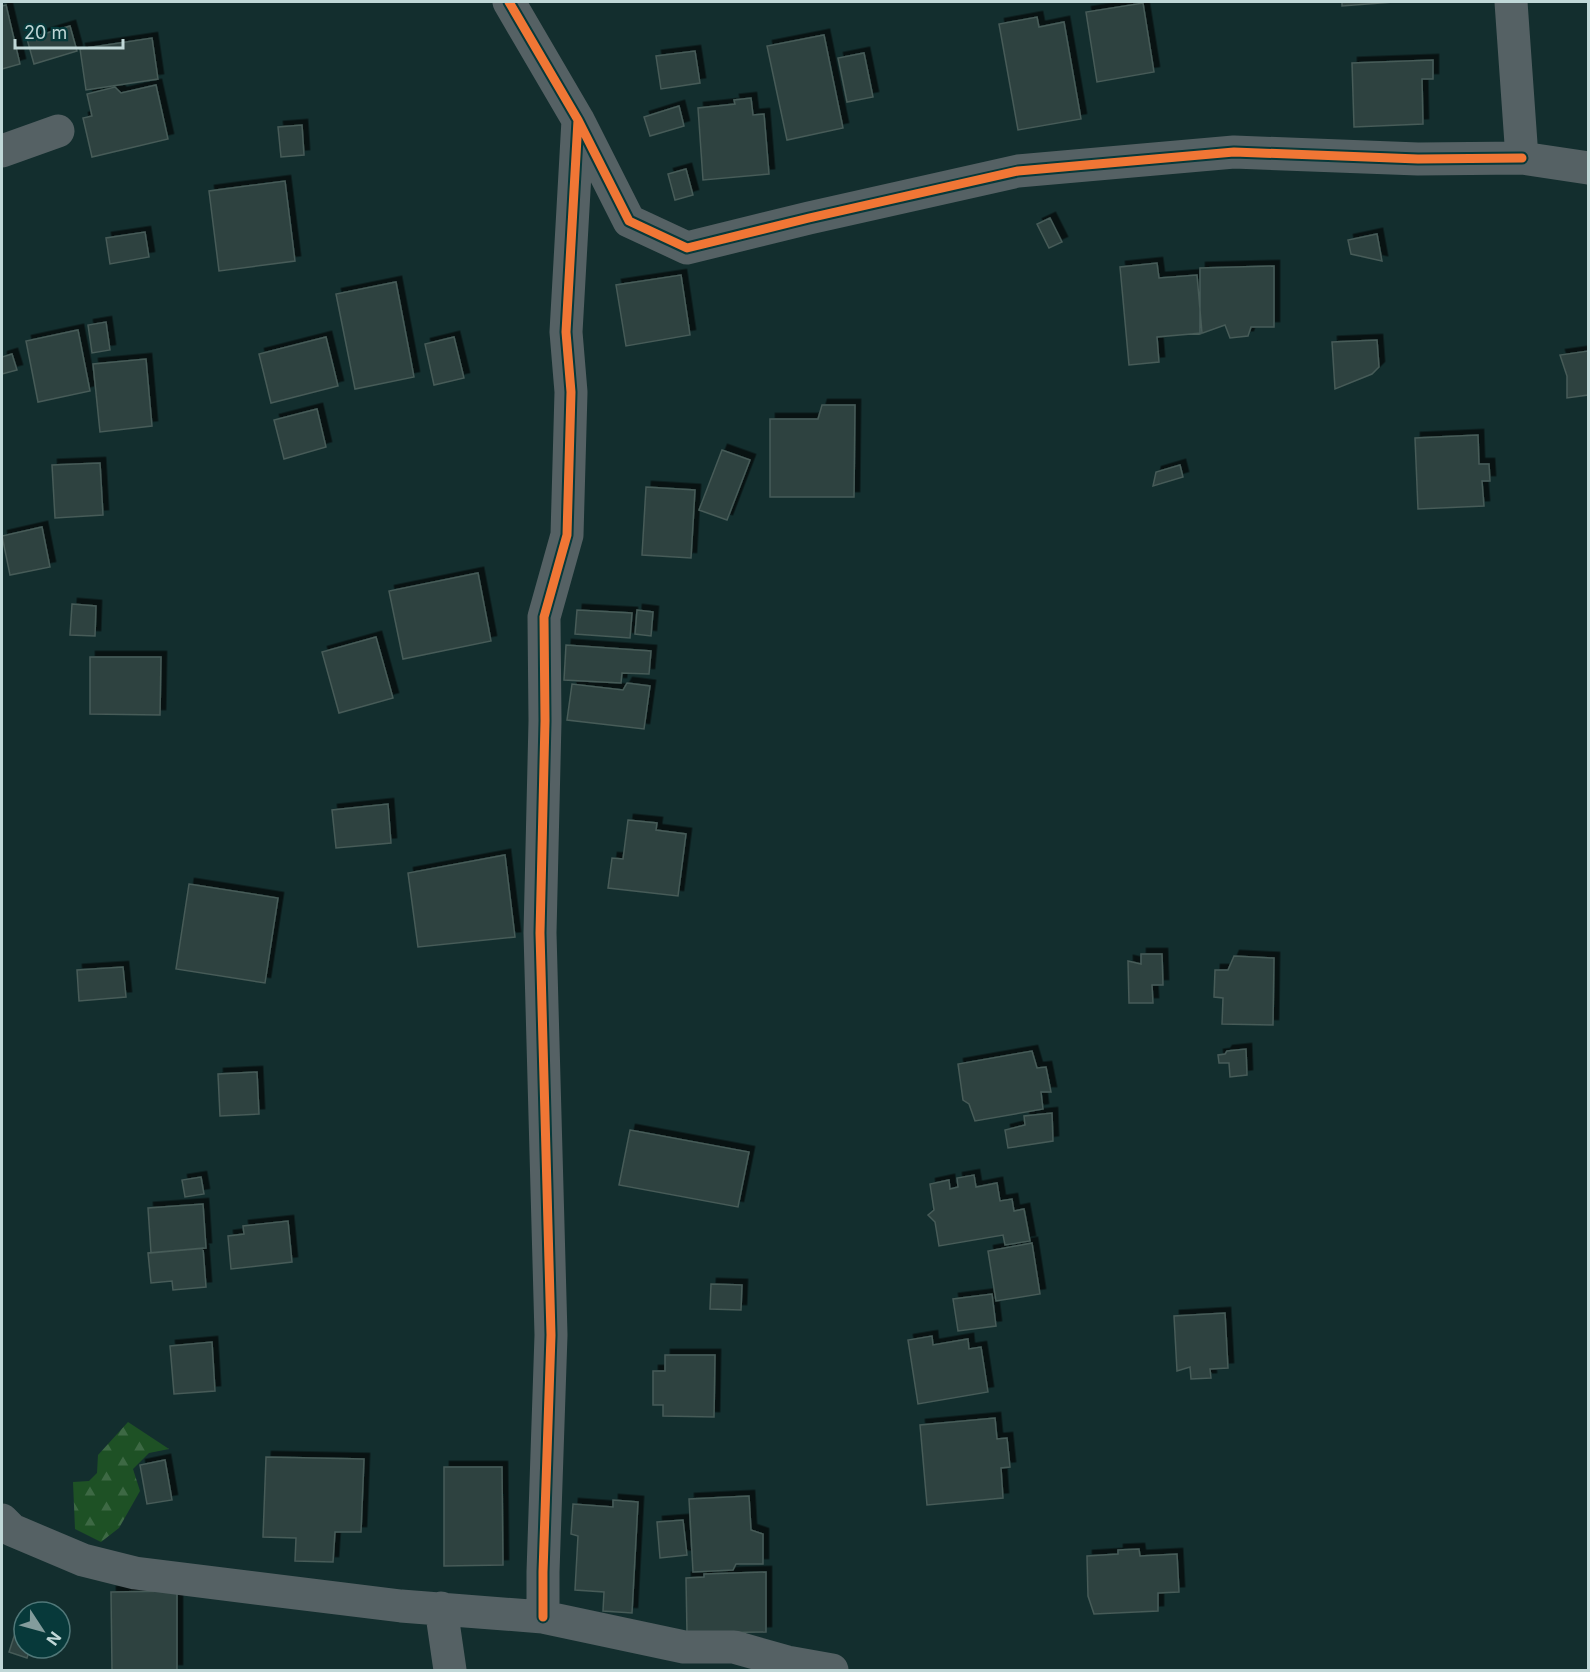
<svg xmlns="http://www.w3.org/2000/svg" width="1590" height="1672" viewBox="0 0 1590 1672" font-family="Inter,sans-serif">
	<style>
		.forest { fill: url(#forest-firs) }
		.building { fill: #2e4240; stroke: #475b58; stroke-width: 1.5; filter: url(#shadow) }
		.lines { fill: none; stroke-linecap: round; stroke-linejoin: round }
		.minor { stroke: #556164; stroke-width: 33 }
		.cycleway-casing { stroke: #07393a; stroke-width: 13 }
		.cycleway { stroke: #f07635; stroke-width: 9 }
	</style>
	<defs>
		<pattern id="forest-firs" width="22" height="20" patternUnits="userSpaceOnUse" patternTransform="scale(1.5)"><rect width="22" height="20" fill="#1e5125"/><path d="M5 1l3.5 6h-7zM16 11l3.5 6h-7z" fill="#3d6944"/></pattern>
		<filter id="shadow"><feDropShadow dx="5.5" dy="-5.5" stdDeviation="0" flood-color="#0009"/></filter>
	</defs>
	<rect width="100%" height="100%" fill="#132e2e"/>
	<!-- forest -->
	<path class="forest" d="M 128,1422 L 169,1449 L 149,1453 L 133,1469 L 140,1491 L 119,1528 L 101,1542 L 75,1529 L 73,1482 L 89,1481 L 97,1473 L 98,1455 Z"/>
	<!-- building -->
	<path class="building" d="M 1342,2 L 1394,2 L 1342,6 Z
		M 1143,3 L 1154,72 L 1097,82 L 1086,12 Z
		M 6,5 L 20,64 L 2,69 L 2,6 Z
		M 1037,17 L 1039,27 L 1064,22 L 1081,119 L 1018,130 L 999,24 Z
		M 70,26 L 77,51 L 34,64 L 27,39 Z
		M 824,35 L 843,128 L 787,140 L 767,46 Z
		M 152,38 L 158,79 L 86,90 L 80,49 Z
		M 695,51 L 700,83 L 661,89 L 656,56 Z
		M 864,53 L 873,97 L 847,102 L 838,58 Z
		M 1433,60 L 1433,79 L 1422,79 L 1423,124 L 1354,127 L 1352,63 Z
		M 156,85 L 168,139 L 92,157 L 83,118 L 92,116 L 87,94 L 115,87 L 121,93 Z
		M 751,98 L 753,115 L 764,114 L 769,174 L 703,180 L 698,108 L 735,104 L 734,100 Z
		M 679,106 L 684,126 L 650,136 L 644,117 Z
		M 302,125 L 304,155 L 281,157 L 278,127 Z
		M 686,169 L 693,195 L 675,200 L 668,174 Z
		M 285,181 L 295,261 L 219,271 L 209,191 Z
		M 1050,218 L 1062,242 L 1049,248 L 1037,224 Z
		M 145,232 L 149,257 L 110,264 L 106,238 Z
		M 1377,234 L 1382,261 L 1351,254 L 1348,240 Z
		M 1157,263 L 1159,278 L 1197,275 L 1202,333 L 1157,337 L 1159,362 L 1129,365 L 1120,267 Z
		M 1274,266 L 1274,327 L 1251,327 L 1248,336 L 1230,338 L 1225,325 L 1200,334 L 1200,268 Z
		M 681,275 L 690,335 L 626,346 L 616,285 Z
		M 396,282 L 414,377 L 355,389 L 336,294 Z
		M 106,322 L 110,350 L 92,353 L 88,325 Z
		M 78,330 L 90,391 L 38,402 L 26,341 Z
		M 326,337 L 338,386 L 271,403 L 259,354 Z
		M 454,337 L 464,378 L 434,385 L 425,344 Z
		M 1377,340 L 1379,367 L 1372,374 L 1335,389 L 1332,342 Z
		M 1588,351 L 1588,395 L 1567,398 L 1567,376 L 1560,355 Z
		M 12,354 L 17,370 L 2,374 L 2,357 Z
		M 146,359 L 152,426 L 100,432 L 93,364 Z
		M 822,405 L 855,405 L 854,497 L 770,497 L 770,419 L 818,419 Z
		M 317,409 L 326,447 L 284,459 L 274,420 Z
		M 1478,435 L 1479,464 L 1489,464 L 1490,481 L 1482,481 L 1484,506 L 1418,509 L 1415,438 Z
		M 722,450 L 750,460 L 727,520 L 699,510 Z
		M 100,463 L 103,515 L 55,518 L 52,465 Z
		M 1180,465 L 1183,477 L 1153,486 L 1156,472 Z
		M 646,487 L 695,490 L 691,558 L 642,555 Z
		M 42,527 L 50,567 L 10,575 L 2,536 Z
		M 478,573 L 491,641 L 403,659 L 389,591 Z
		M 72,604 L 96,606 L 95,636 L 70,635 Z
		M 577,610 L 632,613 L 630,638 L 575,634 Z
		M 637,610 L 653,612 L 651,636 L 635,634 Z
		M 376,637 L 393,698 L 339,713 L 322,652 Z
		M 566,645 L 651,651 L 649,674 L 622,673 L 621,683 L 564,680 Z
		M 90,657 L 161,657 L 160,715 L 90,714 Z
		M 627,683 L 650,686 L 644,729 L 567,720 L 572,684 L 623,690 Z
		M 388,804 L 391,843 L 336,848 L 332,810 Z
		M 628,820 L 657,823 L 656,830 L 686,834 L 678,896 L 608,888 L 612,858 L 623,859 Z
		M 505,855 L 515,937 L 418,947 L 408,873 Z
		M 189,884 L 278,898 L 265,983 L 176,969 Z
		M 1141,954 L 1162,954 L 1163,985 L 1152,985 L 1153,1003 L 1129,1003 L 1128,961 L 1141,964 Z
		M 1234,956 L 1274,958 L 1273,1025 L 1222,1024 L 1223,998 L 1214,997 L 1215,970 L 1228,970 Z
		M 123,967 L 126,997 L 79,1001 L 77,970 Z
		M 1246,1049 L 1247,1075 L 1230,1077 L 1229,1063 L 1219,1063 L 1218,1055 L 1225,1054 L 1227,1051 Z
		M 1032,1051 L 1037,1068 L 1046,1067 L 1051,1092 L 1041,1092 L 1043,1109 L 975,1121 L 969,1104 L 963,1100 L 958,1064 Z
		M 257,1072 L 259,1114 L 220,1116 L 218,1074 Z
		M 1052,1113 L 1053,1141 L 1008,1148 L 1005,1130 L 1025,1125 L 1024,1116 Z
		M 630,1130 L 749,1152 L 738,1207 L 619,1185 Z
		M 974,1175 L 976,1187 L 997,1183 L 1000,1201 L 1012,1199 L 1014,1211 L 1024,1209 L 1030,1241 L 1005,1245 L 1003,1235 L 939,1246 L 935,1222 L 928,1215 L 934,1210 L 930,1184 L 949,1180 L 950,1189 L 958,1187 L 957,1178 Z
		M 201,1177 L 204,1194 L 185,1197 L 182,1180 Z
		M 203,1204 L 206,1248 L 151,1253 L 148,1208 Z
		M 288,1221 L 292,1262 L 231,1269 L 228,1236 L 244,1234 L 243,1226 Z
		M 1032,1243 L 1040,1294 L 996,1301 L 988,1251 Z
		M 203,1248 L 206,1287 L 173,1290 L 172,1281 L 151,1283 L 148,1253 Z
		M 711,1284 L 742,1285 L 741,1310 L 710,1309 Z
		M 992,1294 L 996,1326 L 958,1331 L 953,1299 Z
		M 1225,1313 L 1228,1368 L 1210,1369 L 1211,1378 L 1191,1379 L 1190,1367 L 1177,1371 L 1174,1316 Z
		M 932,1336 L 933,1345 L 968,1339 L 969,1349 L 981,1347 L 988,1392 L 918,1404 L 908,1340 Z
		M 212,1342 L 215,1391 L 174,1394 L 170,1346 Z
		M 665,1355 L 715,1355 L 714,1417 L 663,1416 L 663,1405 L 653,1405 L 653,1371 L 665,1371 Z
		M 995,1418 L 997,1439 L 1007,1438 L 1010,1467 L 1001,1468 L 1003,1498 L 927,1505 L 920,1425 Z
		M 266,1457 L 364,1459 L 361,1532 L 335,1532 L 333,1562 L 295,1561 L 296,1538 L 263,1537 Z
		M 165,1460 L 172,1500 L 147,1504 L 140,1465 Z
		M 444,1467 L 502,1467 L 503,1565 L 444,1566 Z
		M 749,1496 L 751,1530 L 763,1534 L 763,1564 L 736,1564 L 733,1570 L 693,1572 L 689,1499 Z
		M 613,1500 L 638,1502 L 632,1613 L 603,1611 L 604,1592 L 575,1590 L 578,1536 L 571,1534 L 573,1504 L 613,1507 Z
		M 683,1520 L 687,1555 L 660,1558 L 657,1522 Z
		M 1139,1549 L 1140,1556 L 1177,1554 L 1179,1592 L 1158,1593 L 1158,1611 L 1094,1614 L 1088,1596 L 1087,1556 L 1118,1554 L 1118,1550 Z
		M 766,1572 L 766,1632 L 687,1633 L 686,1578 L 704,1577 L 704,1574 Z
		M 177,1591 L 177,1670 L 112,1670 L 111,1592 Z
		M 19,1621 L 24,1623 L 24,1648 L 30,1648 L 27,1658 L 9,1652 Z"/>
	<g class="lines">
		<!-- minor -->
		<path class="minor" d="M 509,2 L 578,120 L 629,221 L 687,248 L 809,218 L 1018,171 L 1234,152 L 1418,159 L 1522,158
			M 1511,2 L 1522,158 L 1588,168
			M 2,151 L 58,131
			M 2,1520 L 12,1530 L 83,1560 L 135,1573 L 401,1606 L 543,1617 L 684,1647 L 734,1647 L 787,1662 L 832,1670
			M 441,1608 L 450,1670
			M 543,1617 L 543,1572 L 551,1335 L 540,933 L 545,721 L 544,617 L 567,535 L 571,392 L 566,332 L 578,120"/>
		<!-- cycleway casing -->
		<g class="cycleway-casing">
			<path id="cycleway" d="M 509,2 L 578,120 L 629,221 L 687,248 L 809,218 L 1018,171 L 1234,152 L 1418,159 L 1522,158
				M 543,1617 L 543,1572 L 551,1335 L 540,933 L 545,721 L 544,617 L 567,535 L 571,392 L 566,332 L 578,120"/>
		</g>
		<!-- cycleway -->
		<use href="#cycleway" class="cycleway"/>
	</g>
	<!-- border -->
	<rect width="1590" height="1672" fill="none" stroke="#c0d7d7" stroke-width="6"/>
	<!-- north arrow -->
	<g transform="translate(42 1630) rotate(126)"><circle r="28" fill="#07393a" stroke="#517879" stroke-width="1.5"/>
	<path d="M0-4.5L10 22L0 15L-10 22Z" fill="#839c9c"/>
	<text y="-9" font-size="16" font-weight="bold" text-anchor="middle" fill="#c0d7d7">N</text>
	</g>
	<!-- scale -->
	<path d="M15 39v9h108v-9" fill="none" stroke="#c0d7d7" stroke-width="3"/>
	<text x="24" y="39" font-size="18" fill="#c0d7d7" stroke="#07393a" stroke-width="4.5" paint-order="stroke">20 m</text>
</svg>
